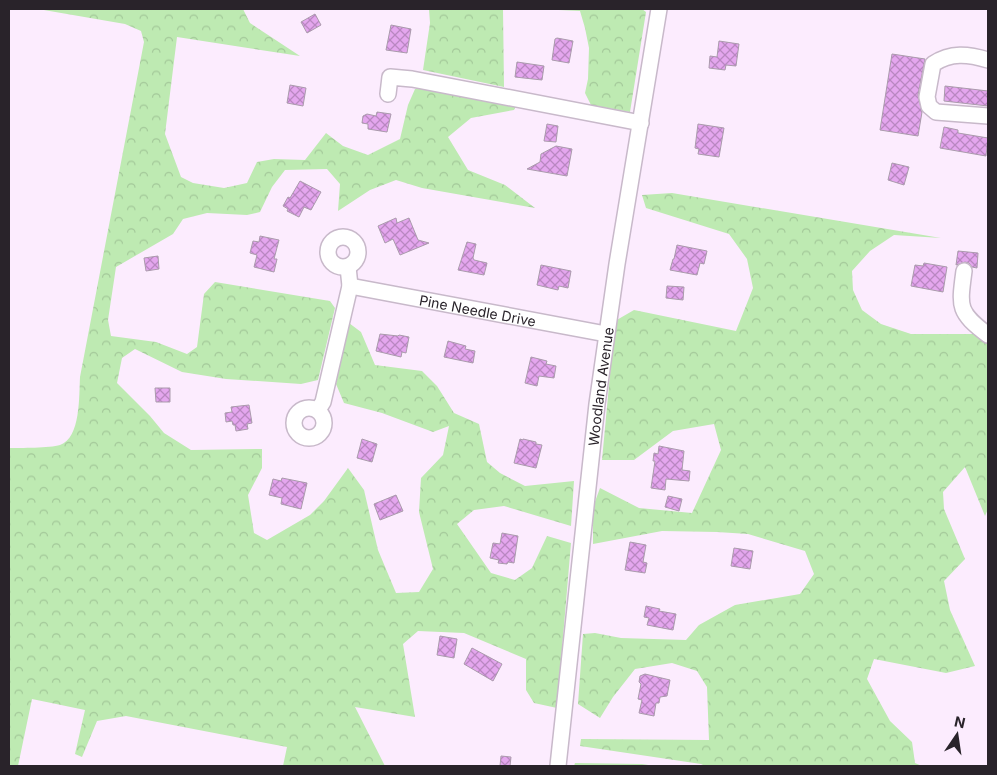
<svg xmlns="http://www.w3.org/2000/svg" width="997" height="775" viewBox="0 0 997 775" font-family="Inter,sans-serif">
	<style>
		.forest { fill: url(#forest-crowns) }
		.building { fill: url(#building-cross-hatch); stroke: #aa9bac }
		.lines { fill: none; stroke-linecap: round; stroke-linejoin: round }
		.minor-casing { stroke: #c8b9ca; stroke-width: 18 }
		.minor { stroke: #fff; stroke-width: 15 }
		.labels { text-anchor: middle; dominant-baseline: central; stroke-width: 5; stroke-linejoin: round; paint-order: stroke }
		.street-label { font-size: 14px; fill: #29232a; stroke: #fcecfe }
	</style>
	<defs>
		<pattern id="forest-crowns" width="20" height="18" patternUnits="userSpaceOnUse" patternTransform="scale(1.25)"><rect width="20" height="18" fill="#beeab2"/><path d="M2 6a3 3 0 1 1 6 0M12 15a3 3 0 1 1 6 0" fill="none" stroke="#a3c899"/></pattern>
		<pattern id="building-cross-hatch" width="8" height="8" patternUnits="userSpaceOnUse" patternTransform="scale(1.25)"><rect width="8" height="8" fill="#e4a6ee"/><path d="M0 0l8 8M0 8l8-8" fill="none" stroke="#b987c1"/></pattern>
	</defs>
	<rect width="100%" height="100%" fill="#fcecfe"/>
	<!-- forest -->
	<path class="forest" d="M 38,9 L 243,9 L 250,23 L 300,56 L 177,37 L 165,134 L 181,177 L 193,183 L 224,188 L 247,183 L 257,162 L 274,159 L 305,160 L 326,133 L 343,146 L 368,155 L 400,139 L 408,105 L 415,89 L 434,87 L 517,104 L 514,110 L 471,118 L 448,137 L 468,170 L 505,185 L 535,208 L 422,188 L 396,180 L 370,190 L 338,211 L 340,184 L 327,169 L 285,170 L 272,187 L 260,212 L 247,215 L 207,213 L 183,219 L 173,234 L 116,267 L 108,320 L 111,336 L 156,342 L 187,354 L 197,347 L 204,294 L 215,282 L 330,301 L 335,308 L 318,380 L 301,384 L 226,379 L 182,372 L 135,349 L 122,358 L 117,383 L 150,416 L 164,433 L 191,450 L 262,449 L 262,468 L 248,495 L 254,533 L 267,540 L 310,515 L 324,501 L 348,468 L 364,490 L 378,550 L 396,593 L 419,592 L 433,569 L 419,512 L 421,478 L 443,455 L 449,426 L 433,432 L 382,413 L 344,403 L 336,384 L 349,323 L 361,332 L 375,365 L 422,371 L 437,386 L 454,413 L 479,424 L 487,462 L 500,473 L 525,486 L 574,481 L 571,526 L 504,506 L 474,510 L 457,524 L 491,573 L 515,580 L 532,568 L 547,536 L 571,543 L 557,708 L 534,703 L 526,690 L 526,659 L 464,633 L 418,631 L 403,644 L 415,717 L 355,707 L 385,766 L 283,766 L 287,747 L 126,716 L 97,721 L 82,757 L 75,754 L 85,710 L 32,699 L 18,766 L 9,766 L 9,448 C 20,448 50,448 60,445 C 81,438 79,395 80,377 L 144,42 L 141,31 L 125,24 Z
		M 429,9 L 503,9 L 504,87 L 423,70 L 430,23 Z
		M 537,9 L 642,9 L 646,12 L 630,112 L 591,105 L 585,93 L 588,79 L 589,48 L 585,28 L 580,11 Z
		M 672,193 L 941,238 L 894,235 L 870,251 L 852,271 L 853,290 L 862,310 L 881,324 L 911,334 L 974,334 L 988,343 L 988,509 L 985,516 L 965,467 L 943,492 L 944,509 L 965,559 L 944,581 L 950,610 L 975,666 L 946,673 L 874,659 L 867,679 L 890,721 L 912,742 L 915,763 L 922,766 L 705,766 L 701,764 L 580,746 L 581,739 L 709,740 L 707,687 L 697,671 L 672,663 L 635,669 L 613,697 L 600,718 L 578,704 L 583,634 L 595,633 L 621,638 L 686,640 L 699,625 L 735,605 L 800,594 L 814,574 L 805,551 L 748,534 L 717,532 L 662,531 L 593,544 L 593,507 L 600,488 L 639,508 L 692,513 L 721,450 L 714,424 L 673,431 L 634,460 L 602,460 L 615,321 L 634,310 L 736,331 L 753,288 L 747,259 L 729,234 L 646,208 L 642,195 Z
		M 575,763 L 642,764 L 655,766 L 574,766 Z"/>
	<!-- building -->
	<path class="building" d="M 315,14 L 321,25 L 307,33 L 301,22 Z
		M 391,25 L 411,29 L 407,53 L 386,50 Z
		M 557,38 L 573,41 L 569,63 L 552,60 L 555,39 Z
		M 719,41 L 739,44 L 736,66 L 726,65 L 725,70 L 709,68 L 710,56 L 717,57 Z
		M 892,54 L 925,59 L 918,95 L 922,112 L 918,136 L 880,130 Z
		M 517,62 L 544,66 L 542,80 L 515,77 Z
		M 290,85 L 306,88 L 303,106 L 287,103 Z
		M 945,86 L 988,91 L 988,106 L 944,101 Z
		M 377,112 L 391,114 L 387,132 L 368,129 L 368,124 L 362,123 L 363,116 L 367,114 L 376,116 Z
		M 547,124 L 558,126 L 556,142 L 544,141 Z
		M 698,124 L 724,128 L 719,157 L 698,154 L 699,149 L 695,148 Z
		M 944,127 L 958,130 L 958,133 L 988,138 L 986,156 L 940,148 Z
		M 556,146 L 572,149 L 567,176 L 527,169 L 540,162 L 541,154 Z
		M 892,163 L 909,167 L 904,185 L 888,180 Z
		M 300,181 L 321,192 L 311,210 L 304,207 L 299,217 L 287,211 L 288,209 L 283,206 L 288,197 L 290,198 Z
		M 396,218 L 397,223 L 409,218 L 418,240 L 429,243 L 400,255 L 393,239 L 385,243 L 378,226 Z
		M 260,236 L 279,240 L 274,259 L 277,259 L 274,272 L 254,267 L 257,255 L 250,253 L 253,241 L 259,242 Z
		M 467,242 L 476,244 L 473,258 L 474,260 L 487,263 L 484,275 L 458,270 Z
		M 677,245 L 707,251 L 704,264 L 700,263 L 697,275 L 670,270 L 673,259 L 674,259 Z
		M 958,251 L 978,253 L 977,268 L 972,267 L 969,263 L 965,262 L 956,265 Z
		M 158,256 L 159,269 L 146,271 L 144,258 Z
		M 924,263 L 947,267 L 943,292 L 911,286 L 915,265 L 923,266 Z
		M 541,265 L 571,271 L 568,288 L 559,286 L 558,290 L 537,285 Z
		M 667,286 L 684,287 L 683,300 L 666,298 Z
		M 380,334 L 398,336 L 399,335 L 409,337 L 406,353 L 402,352 L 401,357 L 376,351 Z
		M 448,341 L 466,346 L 465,349 L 475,351 L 473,363 L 444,357 Z
		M 531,357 L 547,361 L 546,364 L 556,366 L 554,378 L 539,376 L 537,386 L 525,383 Z
		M 155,388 L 170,388 L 170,402 L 156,402 Z
		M 249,405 L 252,423 L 247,424 L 248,429 L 236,431 L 235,425 L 233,425 L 232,421 L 226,422 L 225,413 L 232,412 L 231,407 Z
		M 362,439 L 377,444 L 372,462 L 357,458 Z
		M 520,439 L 523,440 L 523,439 L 536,442 L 536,444 L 542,445 L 536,468 L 514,463 Z
		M 659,446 L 684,451 L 682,470 L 690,471 L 689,481 L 666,479 L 665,490 L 651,488 L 655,461 L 653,461 L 654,453 L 658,454 Z
		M 282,478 L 307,483 L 301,509 L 281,504 L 282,498 L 269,495 L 273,479 L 281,481 Z
		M 396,495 L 403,511 L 380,520 L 374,504 Z
		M 668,496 L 682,499 L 679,511 L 665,507 Z
		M 502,533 L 518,536 L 514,563 L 508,562 L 507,564 L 498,563 L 499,560 L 490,558 L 493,543 L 500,544 Z
		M 630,542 L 646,545 L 643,562 L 647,563 L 645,573 L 625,570 Z
		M 734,548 L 753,551 L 750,569 L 731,566 Z
		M 646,606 L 660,609 L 659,611 L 676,614 L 673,630 L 647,625 L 649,618 L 644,617 Z
		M 440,636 L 457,639 L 454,658 L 437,655 Z
		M 472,648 L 502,664 L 493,681 L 464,664 Z
		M 645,674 L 670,680 L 667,696 L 660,697 L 659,703 L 656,703 L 654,716 L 639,713 L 642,700 L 638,699 L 641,684 L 639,682 L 640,676 Z
		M 501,756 L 511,757 L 510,766 L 500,766 Z"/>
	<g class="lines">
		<!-- minor casing -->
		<g class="minor-casing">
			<g id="minor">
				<path d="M 988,60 C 968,54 951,52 933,64 L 927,97 L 929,106 L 936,112 L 988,116"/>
				<path d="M 388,94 L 390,77 L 412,79 L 641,123"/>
				<circle cx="343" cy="252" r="15"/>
				<path d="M 964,271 C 959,308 958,312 988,335"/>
				<path id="s1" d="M 350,286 L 606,334"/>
				<circle cx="309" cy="423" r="15"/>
				<path d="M 318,410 L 323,402 L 350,286 L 348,267"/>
				<path id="s2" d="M 558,766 L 597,404 L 617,264 L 659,9"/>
			</g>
		</g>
		<!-- minor -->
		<use href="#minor" class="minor"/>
	</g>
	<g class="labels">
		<!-- street labels -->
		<g class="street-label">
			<text stroke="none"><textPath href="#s1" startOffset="130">Pine Needle Drive</textPath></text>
			<text stroke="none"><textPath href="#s2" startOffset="382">Woodland Avenue</textPath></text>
		</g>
	</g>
	<!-- border -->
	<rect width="997" height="775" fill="none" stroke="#29232a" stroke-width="20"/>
	<!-- north arrow -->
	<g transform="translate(957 735) rotate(13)" stroke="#fcecfe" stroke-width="4" paint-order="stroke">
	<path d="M0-4L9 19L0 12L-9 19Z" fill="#29232a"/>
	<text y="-8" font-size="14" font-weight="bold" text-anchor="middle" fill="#29232a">N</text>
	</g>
</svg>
